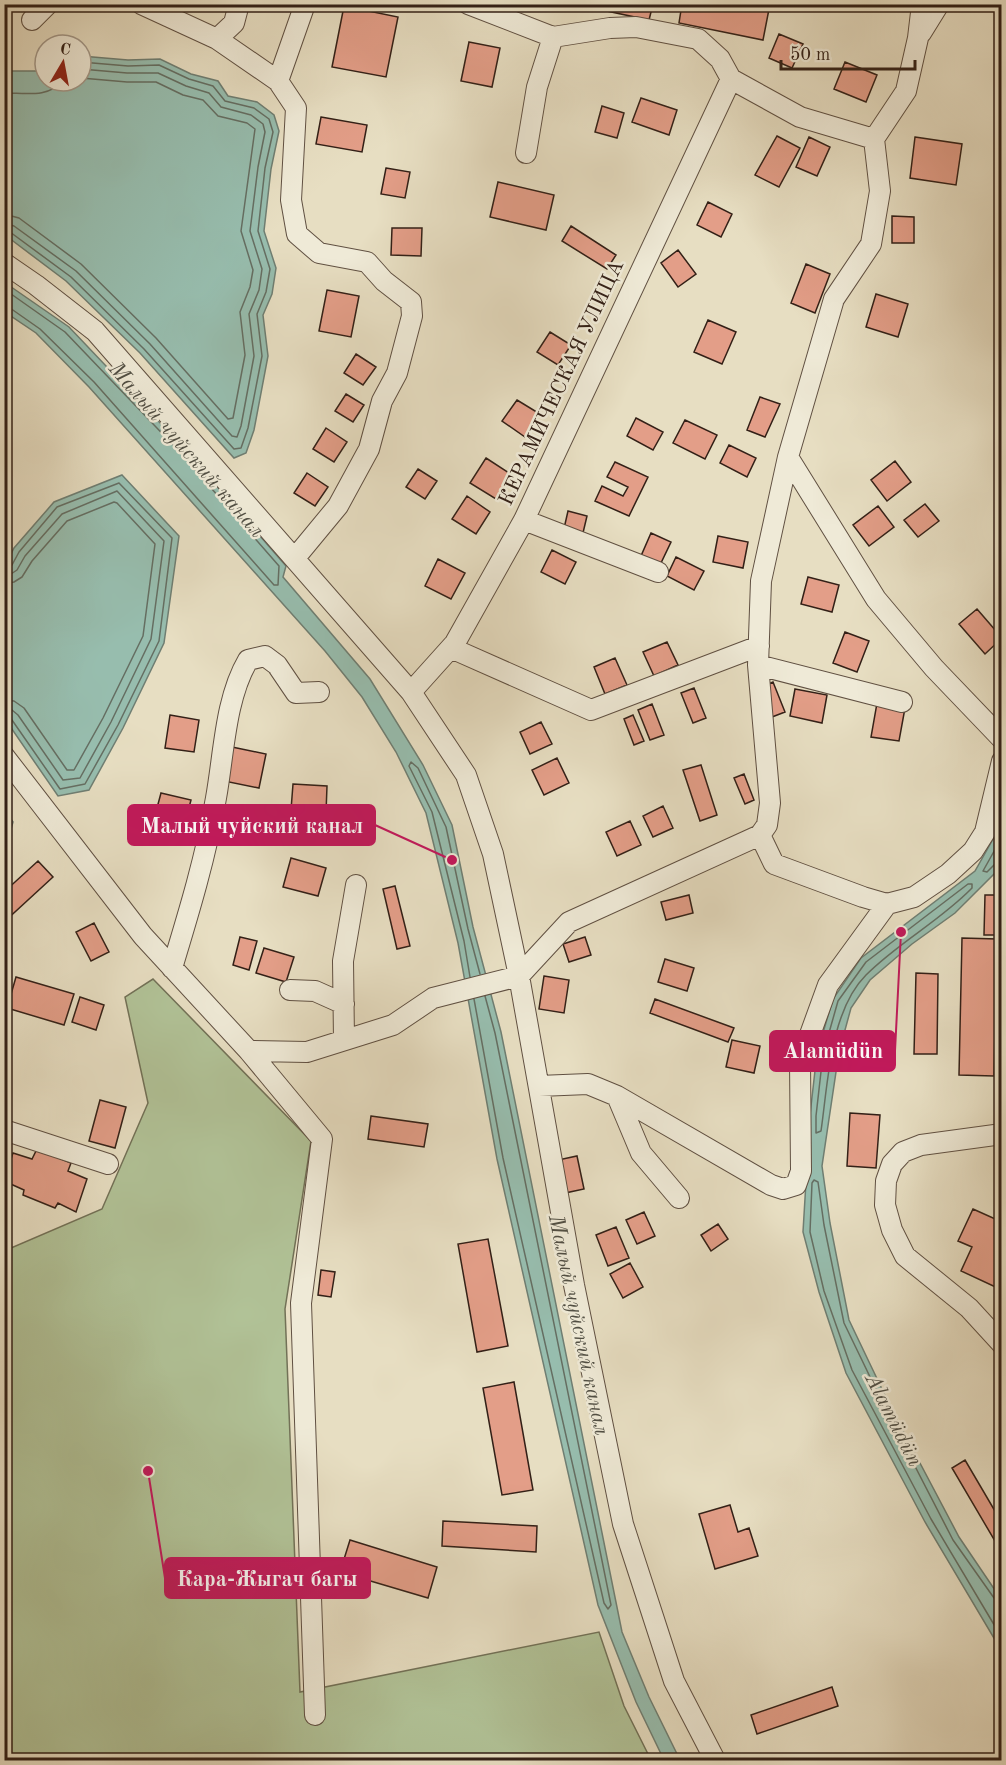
<svg xmlns="http://www.w3.org/2000/svg" width="1006" height="1765" viewBox="0 0 1006 1765" font-family="'Old Standard TT',serif">
	<style>
		.green { fill: #b1c297; stroke: #727157; stroke-width: 1.5 }
		.water { fill: #97bdae; stroke: #6f7e72; stroke-width: 1.5 }
		.lines { fill: none; stroke-linecap: round; stroke-linejoin: round }
		.shore { stroke: #656e62; stroke-width: 1.5 }
		.building { fill: #e39e88; stroke: #332017; stroke-width: 1.5 }
		.minor-casing { stroke: #605042; stroke-width: 22 }
		.minor { stroke: #efead7; stroke-width: 20 }
		.labels { text-anchor: middle; dominant-baseline: central; stroke-width: 5; stroke-linejoin: round; paint-order: stroke }
		.street-label { font-size: 21px; fill: #332017; stroke: #efead7 }
		.water-label { font-size: 22px; font-style: italic; fill: #514f44; stroke: #efead7 }
		.leader { fill: none; stroke: #c2185b; stroke-width: 2 }
		.callout-dot { fill: #c2185b; stroke: #efead7; stroke-width: 2 }
		.callout { fill: #c2185b; stroke: #c2185b; stroke-width: 2 }
		.callout-label { font-size: 22px; text-anchor: middle; font-weight: bold; fill: #fff }
	</style>
	<rect width="100%" height="100%" fill="#e7dec2"/>
	<filter id="stains"><feTurbulence type="fractalNoise" baseFrequency=".00333" numOctaves="4"/><feColorMatrix values="0 0 0 0 .2 0 0 0 0 .09 0 0 0 0 .02 0 0 0 .5 -.17"/></filter>
	<radialGradient id="worn" r=".72"><stop offset=".6" stop-color="#630" stop-opacity="0"/><stop offset="1" stop-color="#630" stop-opacity=".3"/></radialGradient>
	<!-- green -->
	<path class="green" d="M 153,979 L 311,1141 L 285,1309 L 300,1692 L 599,1632 L 624,1706 L 651,1760 L 5,1760 L 4,1251 L 102,1209 L 148,1103 L 125,997 Z"/>
	<!-- water -->
	<path class="water" d="M 81,56 L 128,60 L 160,59 L 191,74 L 218,81 L 228,96 L 257,102 L 274,115 L 279,131 L 271,169 L 264,231 L 276,268 L 272,294 L 263,315 L 268,356 L 254,430 L 246,453 L 234,458 L 140,353 L 66,281 L 5,235 L 5,73 L 7,71 L 41,71 L 45,68 L 45,81 L 81,81 Z
		M 4,282 L 69,327 L 182,446 L 286,566 L 283,577 L 370,679 L 423,765 L 452,825 L 473,927 L 501,1032 L 622,1632 L 649,1697 L 680,1760 L 664,1760 L 636,1702 L 598,1605 L 497,1159 L 458,943 L 426,813 L 396,752 L 362,697 L 325,651 L 89,387 L 36,333 L 5,312 Z
		M 122,475 L 179,536 L 164,643 L 123,728 L 89,790 L 58,796 L 5,719 L 5,566 L 14,548 L 54,502 Z
		M 5,811 L 13,822 L 5,851 Z
		M 1001,825 L 1001,864 L 995,873 L 955,913 L 912,944 L 870,980 L 851,1008 L 839,1052 L 822,1166 L 830,1223 L 849,1320 L 892,1410 L 959,1537 L 1001,1599 L 1001,1650 L 925,1522 L 846,1373 L 819,1292 L 803,1232 L 810,1115 L 817,1053 L 833,999 L 861,958 L 975,871 Z"/>
	<g class="lines">
		<!-- shore -->
		<path class="shore" d="M 4,93 C 26,93 48,98 63,81
			M 4,214 L 19,218 L 81,264 L 156,338 L 228,419 L 233,418 L 245,355 L 240,312 L 250,287 L 253,270 L 241,231 L 255,129 L 247,123 L 218,116 L 203,100 L 183,95 L 156,82 L 127,82 L 81,78
			M 4,223 L 14,226 L 76,271 L 150,344 L 232,436 L 237,437 L 241,426 L 254,356 L 249,314 L 259,290 L 262,269 L 250,231 L 258,167 L 265,132 L 263,124 L 251,115 L 221,107 L 209,93 L 186,86 L 158,73 L 127,73 L 81,69
			M 4,231 L 10,232 L 71,277 L 144,349 L 234,449 L 241,448 L 248,428 L 262,356 L 257,314 L 266,292 L 270,269 L 258,231 L 265,168 L 273,132 L 269,119 L 254,108 L 225,101 L 213,86 L 189,79 L 159,65 L 128,66 L 81,62
			M 4,289 L 65,332 L 178,450 L 279,566 L 278,585 L 274,585 L 94,382 L 40,329 L 10,308 L 4,307
			M 4,567 L 12,565 L 19,552 L 57,507 L 119,483 L 172,538 L 159,641 L 118,725 L 85,784 L 60,789 L 12,720 L 4,717
			M 4,575 L 11,574 L 17,570 L 25,556 L 62,514 L 117,491 L 164,541 L 151,639 L 111,722 L 80,778 L 63,780 L 18,715 L 12,710 L 4,709
			M 4,584 L 14,582 L 22,577 L 32,561 L 67,521 L 114,502 L 117,503 L 155,544 L 143,636 L 103,718 L 74,770 L 67,770 L 24,708 L 14,701 L 4,700
			M 1002,837 L 983,871 L 987,872 L 996,863 L 1002,862
			M 968,884 L 972,884 L 972,888 C 940,921 899,942 866,975 C 830,1011 828,1083 821,1131 L 816,1133 L 816,1116 L 823,1054 L 838,1001 L 866,962 Z
			M 470,977 L 464,941 L 432,812 L 409,766 L 411,762 L 418,768 L 446,827 L 468,929 L 480,974
			M 474,999 L 503,1158 L 604,1603 L 608,1609 L 611,1605 L 495,1033 L 485,996
			M 1002,1601 L 994,1598 L 953,1540 L 887,1412 L 844,1323 L 824,1225 L 818,1182 L 814,1180 L 812,1183 L 810,1232 L 824,1291 L 852,1370 L 931,1519 L 1002,1638"/>
	</g>
	<!-- building -->
	<path class="building" d="M 574,4 L 653,4 L 649,20 Z
		M 682,4 L 770,4 L 763,40 L 679,23 Z
		M 885,4 L 902,4 L 901,9 Z
		M 344,6 L 398,17 L 386,77 L 332,67 Z
		M 779,34 L 803,44 L 792,68 L 769,58 Z
		M 469,42 L 500,48 L 492,87 L 461,81 Z
		M 845,62 L 877,75 L 866,102 L 834,89 Z
		M 641,98 L 677,110 L 669,135 L 632,122 Z
		M 602,106 L 624,113 L 617,138 L 595,132 Z
		M 321,117 L 367,125 L 362,152 L 316,144 Z
		M 777,136 L 800,148 L 779,187 L 755,175 Z
		M 809,137 L 830,147 L 817,176 L 796,167 Z
		M 915,137 L 962,144 L 956,185 L 910,178 Z
		M 386,168 L 410,172 L 405,198 L 381,194 Z
		M 498,182 L 554,195 L 546,230 L 490,217 Z
		M 708,202 L 732,214 L 721,237 L 697,225 Z
		M 892,216 L 914,217 L 914,243 L 892,243 Z
		M 571,226 L 616,255 L 607,269 L 562,241 Z
		M 392,228 L 422,228 L 421,256 L 391,255 Z
		M 678,250 L 696,274 L 678,287 L 661,263 Z
		M 806,264 L 830,274 L 815,313 L 791,303 Z
		M 327,290 L 359,296 L 351,337 L 319,331 Z
		M 876,294 L 908,304 L 898,337 L 866,327 Z
		M 708,320 L 736,332 L 722,364 L 694,352 Z
		M 550,332 L 571,345 L 558,365 L 537,352 Z
		M 356,354 L 376,367 L 363,385 L 344,373 Z
		M 346,394 L 364,405 L 353,422 L 335,411 Z
		M 760,397 L 780,404 L 765,437 L 747,430 Z
		M 517,400 L 540,414 L 525,437 L 502,421 Z
		M 636,418 L 663,432 L 653,450 L 627,436 Z
		M 685,420 L 717,435 L 705,459 L 673,443 Z
		M 326,428 L 347,442 L 334,462 L 313,449 Z
		M 729,445 L 756,458 L 747,477 L 720,463 Z
		M 486,458 L 512,475 L 496,499 L 470,483 Z
		M 895,461 L 911,482 L 887,501 L 871,480 Z
		M 615,462 L 648,477 L 629,516 L 595,501 L 602,486 L 623,496 L 628,487 L 607,477 Z
		M 418,469 L 437,481 L 425,499 L 406,487 Z
		M 307,473 L 328,487 L 315,506 L 294,493 Z
		M 467,496 L 490,512 L 476,534 L 452,519 Z
		M 925,504 L 939,521 L 918,537 L 904,520 Z
		M 878,506 L 894,527 L 869,546 L 853,525 Z
		M 568,511 L 587,516 L 582,537 L 563,533 Z
		M 651,533 L 671,542 L 660,565 L 641,556 Z
		M 718,536 L 748,542 L 743,568 L 713,562 Z
		M 552,550 L 576,562 L 565,584 L 541,572 Z
		M 676,557 L 704,571 L 694,590 L 667,576 Z
		M 438,559 L 465,573 L 451,599 L 425,586 Z
		M 808,577 L 839,585 L 832,612 L 801,604 Z
		M 977,609 L 1002,638 L 985,654 L 959,624 Z
		M 845,632 L 869,641 L 857,672 L 833,663 Z
		M 667,642 L 678,665 L 654,676 L 643,652 Z
		M 615,658 L 627,685 L 605,694 L 594,667 Z
		M 773,682 L 785,712 L 772,717 L 761,687 Z
		M 694,688 L 706,718 L 693,723 L 681,693 Z
		M 795,689 L 827,695 L 822,723 L 790,716 Z
		M 877,703 L 905,708 L 899,741 L 871,737 Z
		M 652,704 L 664,735 L 650,740 L 638,710 Z
		M 170,715 L 199,720 L 194,752 L 165,748 Z
		M 633,715 L 644,741 L 634,745 L 624,719 Z
		M 541,722 L 552,744 L 530,754 L 520,732 Z
		M 232,747 L 266,754 L 259,788 L 224,781 Z
		M 557,758 L 569,783 L 544,795 L 532,770 Z
		M 701,765 L 717,815 L 700,821 L 683,770 Z
		M 744,774 L 754,800 L 745,804 L 734,778 Z
		M 293,784 L 327,786 L 326,813 L 291,810 Z
		M 161,793 L 191,800 L 183,830 L 153,823 Z
		M 663,806 L 673,828 L 653,837 L 643,816 Z
		M 630,821 L 641,845 L 617,856 L 606,832 Z
		M 291,858 L 326,868 L 318,896 L 283,887 Z
		M 38,861 L 53,877 L 4,922 L 4,892 Z
		M 395,886 L 410,946 L 397,949 L 383,889 Z
		M 689,895 L 693,913 L 666,920 L 661,902 Z
		M 985,895 L 1002,895 L 1002,935 L 984,935 Z
		M 94,923 L 109,952 L 91,961 L 76,932 Z
		M 240,937 L 257,941 L 249,970 L 233,965 Z
		M 585,937 L 591,955 L 569,962 L 563,944 Z
		M 962,938 L 997,939 L 994,1076 L 959,1075 Z
		M 264,948 L 294,957 L 286,982 L 256,973 Z
		M 665,959 L 694,968 L 687,991 L 658,982 Z
		M 916,973 L 938,974 L 937,1054 L 914,1054 Z
		M 544,976 L 569,980 L 564,1013 L 539,1009 Z
		M 16,977 L 74,994 L 64,1025 L 7,1008 Z
		M 80,997 L 104,1005 L 96,1030 L 72,1022 Z
		M 655,999 L 734,1028 L 728,1042 L 650,1013 Z
		M 732,1040 L 760,1046 L 754,1073 L 726,1067 Z
		M 100,1100 L 126,1107 L 115,1148 L 89,1141 Z
		M 850,1113 L 880,1115 L 876,1168 L 847,1166 Z
		M 371,1116 L 428,1124 L 424,1147 L 368,1139 Z
		M 37,1149 L 71,1163 L 68,1171 L 87,1179 L 76,1212 L 58,1203 L 55,1208 L 23,1195 L 24,1190 L 4,1181 L 13,1153 L 32,1159 Z
		M 577,1156 L 584,1189 L 565,1193 L 558,1160 Z
		M 973,1209 L 1002,1222 L 1002,1290 L 961,1271 L 972,1247 L 958,1241 Z
		M 644,1212 L 655,1236 L 637,1244 L 626,1220 Z
		M 718,1224 L 728,1239 L 711,1251 L 701,1235 Z
		M 616,1227 L 629,1258 L 608,1266 L 596,1235 Z
		M 488,1239 L 508,1346 L 477,1352 L 458,1244 Z
		M 630,1263 L 643,1287 L 623,1298 L 610,1274 Z
		M 321,1270 L 335,1272 L 331,1297 L 318,1295 Z
		M 514,1382 L 533,1490 L 502,1495 L 483,1388 Z
		M 965,1460 L 1002,1523 L 1002,1553 L 952,1468 Z
		M 730,1505 L 738,1532 L 749,1528 L 758,1556 L 715,1569 L 699,1514 Z
		M 443,1521 L 537,1526 L 536,1552 L 442,1546 Z
		M 350,1540 L 437,1567 L 428,1598 L 340,1572 Z
		M 832,1687 L 838,1706 L 757,1734 L 751,1715 Z"/>
	<g class="lines">
		<!-- minor casing -->
		<g class="minor-casing">
			<path id="minor" d="M 141,4 L 217,39 L 278,81
				M 468,4 L 553,37 L 610,28 L 636,27 L 698,39 L 720,59 L 731,79 L 800,117 L 874,139
				M 32,20 L 48,4
				M 921,33 L 939,4
				M 217,39 L 234,23 L 239,4
				M 526,153 L 537,87 L 553,37
				M 4,263 L 36,285 L 95,331 L 411,692 L 466,775 L 493,854 L 519,976 L 574,1285 L 623,1524 L 674,1681 L 715,1760
				M 788,457 L 876,599 L 934,668 L 1002,739
				M 524,520 L 658,572
				M 295,558 L 338,506 L 369,449 L 382,401 L 397,373 L 412,316 L 411,302 L 384,281 L 367,262 L 319,253 L 297,234 L 291,200 L 296,108 L 278,81 L 305,4
				M 451,648 L 591,710 L 759,646
				M 758,665 L 902,702
				M 411,692 L 455,643 L 524,520 L 731,79
				M 4,756 L 143,936 L 249,1051 L 322,1139 L 301,1303 L 315,1715
				M 760,835 L 774,864 L 863,897 L 887,904 L 914,897 L 948,874 L 973,851 L 985,832 L 1002,761
				M 172,968 C 189,912 206,856 216,798 C 224,754 225,699 248,660 L 265,656 L 277,665 L 296,693 L 319,692
				M 290,990 L 315,991 L 344,1004
				M 344,1040 L 343,961 L 356,885
				M 249,1051 L 307,1052 L 393,1025 L 433,998 L 519,976 L 569,922 L 760,835 L 767,825 L 770,803 L 758,665 L 761,581 L 788,457 L 834,299 L 871,244 L 880,191 L 874,139 L 906,91 L 918,38 L 922,4
				M 539,1086 L 588,1084 L 617,1096 L 771,1185 L 783,1189 L 796,1185 L 801,1171 L 800,1062 L 828,985 L 887,904
				M 617,1096 L 641,1153 L 679,1198
				M 4,1130 L 108,1164
				M 1002,1134 L 921,1145 L 903,1152 L 892,1164 L 886,1181 L 885,1205 L 892,1230 L 905,1256 L 969,1308 L 1002,1344"/>
		</g>
		<!-- minor -->
		<use href="#minor" class="minor"/>
	</g>
	<g class="labels">
		<!-- street labels -->
		<g class="street-label">
			<text transform="translate(562 383) rotate(-65)">КЕРАМИЧЕСКАЯ УЛИЦА</text>
		</g>
		<!-- water labels -->
		<g class="water-label">
			<text transform="translate(186 450) rotate(49)">Малый чуйский канал</text>
			<text transform="translate(578 1325) rotate(78)">Малый чуйский канал</text>
			<text transform="translate(893 1420) rotate(63)">Alamüdün</text>
		</g>
	</g>
	<!-- callouts -->
	<path class="leader" d="M452 860L375 825M901 932L895 1051M148 1471L165 1578"/>
	<g class="callout-dot">
		<circle cx="452" cy="860" r="6"/>
		<circle cx="901" cy="932" r="6"/>
		<circle cx="148" cy="1471" r="6"/>
	</g>
	<g class="callout">
		<rect x="128" y="805" width="247" height="40" rx="6"/>
		<rect x="770" y="1031" width="125" height="40" rx="6"/>
		<rect x="165" y="1558" width="205" height="40" rx="6"/>
	</g>
	<g class="callout-label">
		<text x="252" y="833">Малый чуйский канал</text>
		<text x="833" y="1058">Alamüdün</text>
		<text x="267" y="1586">Кара-Жыгач багы</text>
	</g>
	<!-- margin -->
	<rect width="1006" height="1765" fill="none" stroke="#e7dec2" stroke-width="24"/>
	<rect x="6" y="6" width="994" height="1753" fill="none" stroke="#332017" stroke-width="3"/>
	<rect x="12" y="12" width="982" height="1741" fill="none" stroke="#332017" stroke-width="1.5"/>
	<!-- north arrow -->
	<g transform="translate(63 63) rotate(10)"><circle r="28" fill="#efead7" stroke="#a4998a" stroke-width="1.5"/>
	<path d="M0-4.5L10 22L0 15L-10 22Z" fill="#8f2418"/>
	<text y="-9" font-size="16" font-weight="bold" text-anchor="middle" fill="#332017">С</text>
	</g>
	<!-- scale -->
	<path d="M781 60v9h134v-9" fill="none" stroke="#332017" stroke-width="3"/>
	<text x="790" y="60" font-size="18" fill="#332017" stroke="#efead7" stroke-width="4.5" paint-order="stroke">50 m</text>
	<rect width="100%" height="100%" filter="url(#stains)"/>
	<rect width="100%" height="100%" fill="url(#worn)"/>
</svg>
